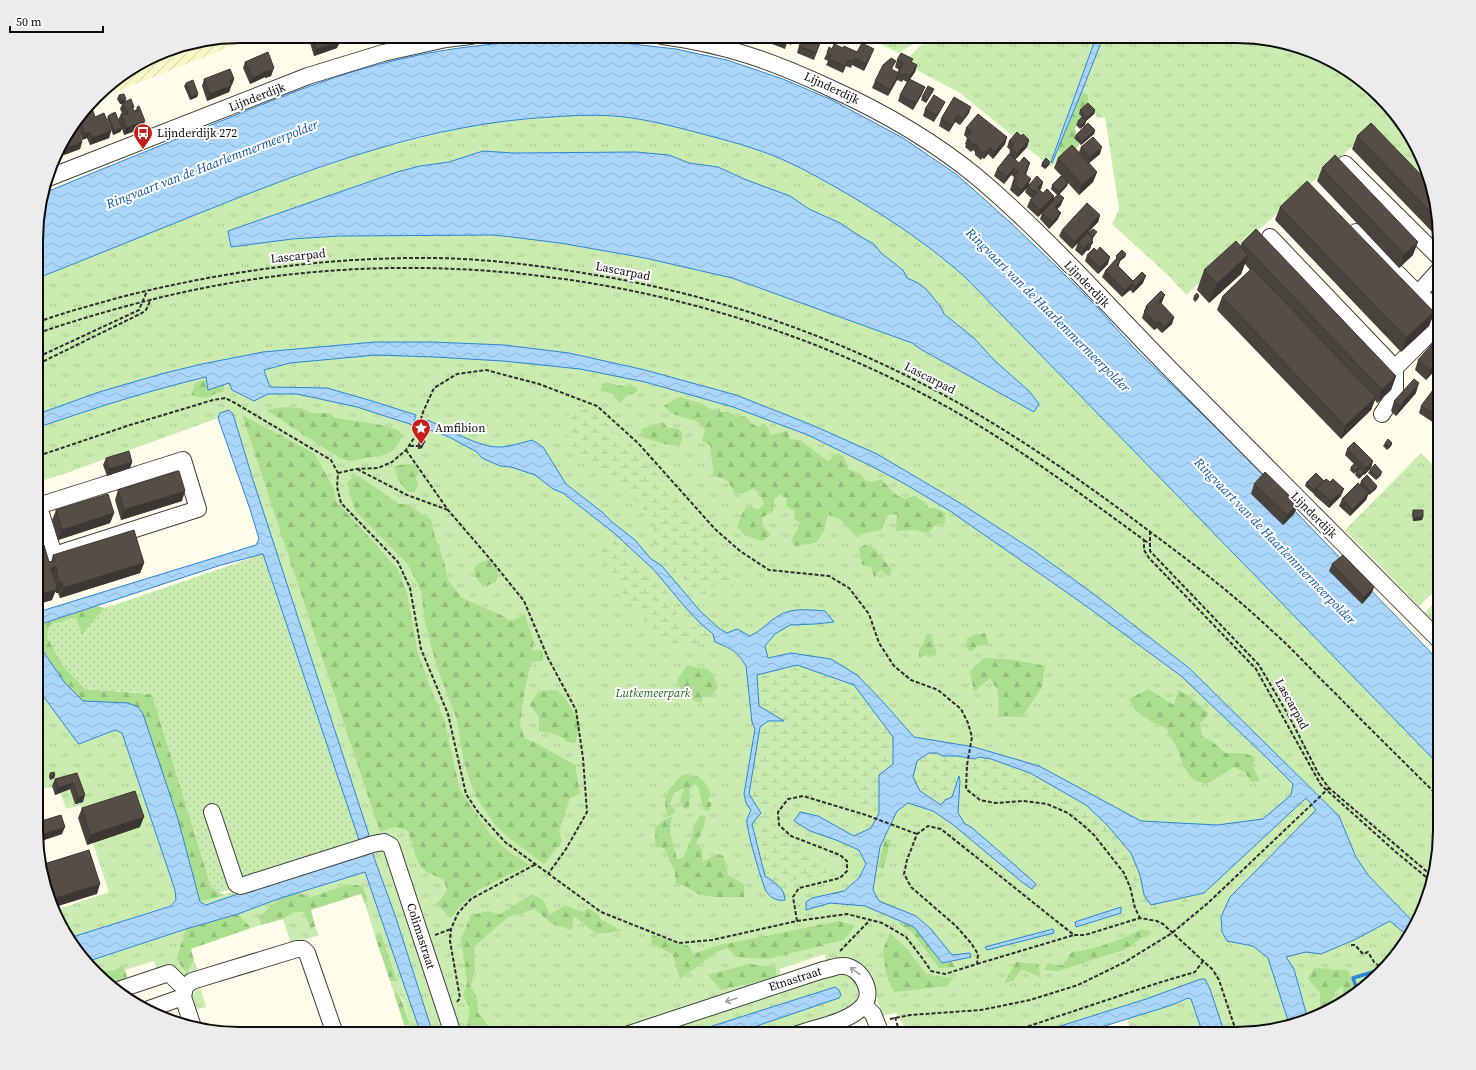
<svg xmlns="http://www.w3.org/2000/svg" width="1476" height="1070" viewBox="0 0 1476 1070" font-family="'Source Serif 4',serif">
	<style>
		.farmland { fill: url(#farmland-furrows) }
		.grass { fill: url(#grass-tufts); fill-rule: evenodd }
		.forest { fill: url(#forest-firs) }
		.wetland { fill: url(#wetland-marsh) }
		.garden { fill: url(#garden-dots) }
		.water { fill: url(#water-waves); stroke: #2c85d7 }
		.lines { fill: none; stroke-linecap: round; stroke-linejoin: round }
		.stream { stroke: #2c85d7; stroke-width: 3.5 }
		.minor-casing { stroke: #3f3f3f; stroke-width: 18 }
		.path { stroke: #2e2e2e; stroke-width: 2; stroke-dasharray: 4 2; stroke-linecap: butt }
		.minor { stroke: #fff; stroke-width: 16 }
		.wall { fill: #49433d }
		.shaded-wall { fill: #3c3732 }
		.building { fill: #554e47; stroke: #3c3732 }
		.oneway { stroke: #9e9e9e }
		.labels { text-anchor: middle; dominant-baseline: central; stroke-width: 4; stroke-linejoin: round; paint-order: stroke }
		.street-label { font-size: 12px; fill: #0c0c0c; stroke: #fff }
		.poi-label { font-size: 12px; fill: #0c0c0c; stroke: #fff; text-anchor: start }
		.park-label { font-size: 12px; font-style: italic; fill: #226718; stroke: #fff }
		.water-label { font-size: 13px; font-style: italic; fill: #0d56a5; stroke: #fff }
		.rim { fill: none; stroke: #0c0c0c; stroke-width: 2 }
	</style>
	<defs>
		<pattern id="farmland-furrows" width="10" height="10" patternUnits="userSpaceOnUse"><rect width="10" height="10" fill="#f7f7c8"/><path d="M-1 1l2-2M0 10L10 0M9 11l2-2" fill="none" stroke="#d3d3ab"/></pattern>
		<pattern id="grass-tufts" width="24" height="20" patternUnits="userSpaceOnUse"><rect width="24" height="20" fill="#cbecb1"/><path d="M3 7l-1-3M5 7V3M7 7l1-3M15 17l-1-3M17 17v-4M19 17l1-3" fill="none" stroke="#adc997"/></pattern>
		<pattern id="forest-firs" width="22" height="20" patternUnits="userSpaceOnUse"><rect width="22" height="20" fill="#acde8f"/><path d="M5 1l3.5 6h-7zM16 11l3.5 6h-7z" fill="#93bd7a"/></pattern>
		<pattern id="wetland-marsh" width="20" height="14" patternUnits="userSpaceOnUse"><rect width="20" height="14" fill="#cbecb1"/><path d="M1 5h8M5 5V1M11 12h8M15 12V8" fill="none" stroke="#adc997"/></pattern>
		<pattern id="garden-dots" width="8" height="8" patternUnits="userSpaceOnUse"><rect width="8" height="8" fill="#cbecb1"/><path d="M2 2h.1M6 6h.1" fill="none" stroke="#adc997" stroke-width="1.8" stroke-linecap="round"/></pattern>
		<pattern id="water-waves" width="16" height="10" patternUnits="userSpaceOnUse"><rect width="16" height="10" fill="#aad6fb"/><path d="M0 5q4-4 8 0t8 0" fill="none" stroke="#91b6d6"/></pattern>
	</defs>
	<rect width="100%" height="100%" fill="#fffdea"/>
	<!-- farmland -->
	<path class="farmland" d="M 239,36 L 240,43 L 95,100 L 105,87 L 162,51 Z"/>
	<!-- grass -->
	<path class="grass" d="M 863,36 L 922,36 L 915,43 L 899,53 Z
		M 930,36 L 1094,36 L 1095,40 L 1051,162 L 1052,163 L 1057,150 L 1064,155 L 1051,167 L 960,93 L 898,60 L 910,56 Z
		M 1101,36 L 1249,36 L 1314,51 L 1360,78 L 1398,116 L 1419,149 L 1434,205 L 1365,135 L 1186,295 L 1169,276 L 1112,224 L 1119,209 L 1105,117 L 1098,118 L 1088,106 L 1088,95 L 1082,91 L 1102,40 Z
		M 564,116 C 586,116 609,115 631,118 C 658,122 685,129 711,136 C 738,144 766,151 791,163 C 852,193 916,233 966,278 L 1440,766 L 1440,843 L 1425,908 L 1415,924 L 1368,875 L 1356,857 L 1339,816 L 1189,668 L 1033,550 L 960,503 L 877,454 L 812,425 L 736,395 L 645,370 L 569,353 L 504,345 L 433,342 L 375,342 L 264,352 L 202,364 L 161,374 L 99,392 L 38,414 L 38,278 L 266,187 L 369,151 L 457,129 L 495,122 ZM 483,151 L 513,153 L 636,152 L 669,155 L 689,163 L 718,167 L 744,179 L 790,196 L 809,209 L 840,223 L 861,237 L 874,244 L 881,253 L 903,270 L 907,278 L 941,307 L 944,314 L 951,320 L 974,338 L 994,360 L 1034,412 L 922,350 L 913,343 L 732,278 L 645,258 L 560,243 L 495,235 L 340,236 L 292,239 L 231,247 L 228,231 L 397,172 L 420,166 L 449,162 Z
		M 382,349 L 590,364 L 726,400 L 820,438 L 970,518 L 1196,683 L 1304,789 L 1347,853 L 1412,930 L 1398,954 L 1360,992 L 1327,1013 L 1289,1027 L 1236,1034 L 1217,1034 L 1203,991 L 1046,1034 L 906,1034 L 903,1024 L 896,1013 L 882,1016 L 872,980 L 826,963 L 825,954 L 780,969 L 781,980 L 618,1034 L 433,1034 L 396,918 L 372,852 L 255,888 L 206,905 L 200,902 L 377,845 L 394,842 L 371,842 L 269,543 L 220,413 L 218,418 L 64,474 L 38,482 L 38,429 L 45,425 C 98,407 151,390 206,377 L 209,390 L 276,358 Z
		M 1421,453 L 1440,472 L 1440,586 L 1419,606 L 1345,530 Z
		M 1437,599 L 1440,601 L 1440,628 L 1425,613 Z
		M 38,689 L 79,743 L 115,730 L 122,733 L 175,890 L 176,900 L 171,905 L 69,938 L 63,932 L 56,910 L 109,892 L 80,805 L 66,809 L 60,791 L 53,787 L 38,790 Z
		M 366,872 L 421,1034 L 407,1034 L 404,1025 L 410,1024 L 401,996 L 397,993 L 394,993 L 390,981 L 396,982 L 381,933 L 375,936 L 365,904 L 368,901 L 363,886 L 348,884 L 311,897 L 299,893 Z
		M 278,899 L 259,917 L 261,925 L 251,928 L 238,914 Z
		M 295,912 L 303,912 L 311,930 L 315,926 L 319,935 L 291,944 L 283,919 Z
		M 186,929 L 176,959 L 187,974 L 194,960 L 199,974 L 180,980 L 157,972 L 154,961 L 125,970 L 120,965 L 115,970 L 97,971 L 89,961 Z
		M 828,972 L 847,973 L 852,976 L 859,987 L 860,994 L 859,1000 L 843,1015 L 786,1034 L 642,1034 Z
		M 200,986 L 206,1007 L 198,1009 L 194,1007 L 191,997 Z
		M 1188,998 L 1191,999 L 1203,1034 L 1132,1034 L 1127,1019 L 1172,1005 Z"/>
	<!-- forest -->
	<path class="forest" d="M 1082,91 L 1088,95 L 1088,106 L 1075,128 L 1079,145 L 1074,152 L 1064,155 L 1057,150 Z
		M 205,380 L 208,390 L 223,385 L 224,391 L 203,398 L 191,395 L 197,382 Z
		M 604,382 L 626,387 L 631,386 L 637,387 L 637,392 L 626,396 L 619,403 L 612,393 L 600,391 Z
		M 681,397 L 702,404 L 712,410 L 720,408 L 720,412 L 729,412 L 736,417 L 745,416 L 751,423 L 758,427 L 764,423 L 768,428 L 770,435 L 787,431 L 790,439 L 800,440 L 828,461 L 838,453 L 844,457 L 848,469 L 861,474 L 865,480 L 872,482 L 881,479 L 895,494 L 904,499 L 915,496 L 924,502 L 929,508 L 936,508 L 945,513 L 945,523 L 935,525 L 928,533 L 914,530 L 896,531 L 897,514 L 888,515 L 881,530 L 856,535 L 848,528 L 840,519 L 828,514 L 824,531 L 816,543 L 793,546 L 792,538 L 801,524 L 795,519 L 794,510 L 786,506 L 787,499 L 780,494 L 774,499 L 773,511 L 762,518 L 763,526 L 771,535 L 762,541 L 746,536 L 737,527 L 743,511 L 749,506 L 758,510 L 764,504 L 760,495 L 754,488 L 747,492 L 735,494 L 728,481 L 714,475 L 710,445 L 702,441 L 705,430 L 697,421 L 672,414 L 664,406 L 673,400 Z
		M 286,407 L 300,408 L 312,413 L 327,413 L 336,418 L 382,425 L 398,430 L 403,436 L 394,450 L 384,455 L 348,461 L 338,457 L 266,410 Z
		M 242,415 L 314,453 L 334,489 L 336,501 L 397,568 L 407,593 L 417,650 L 432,692 L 444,719 L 460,790 L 491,835 L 508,851 L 529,865 L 480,889 L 463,903 L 451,918 L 437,904 L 447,891 L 444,880 C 439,877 432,875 427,872 C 414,863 414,843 407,830 L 394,827 L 380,832 Z
		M 663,422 L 668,428 L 677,428 L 682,432 L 682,439 L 680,445 L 668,445 L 642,437 L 641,429 Z
		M 406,464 L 414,465 L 419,471 L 416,478 L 418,484 L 415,492 L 408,492 L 398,480 L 394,466 Z
		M 354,476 L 360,477 L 399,504 L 408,504 L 423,515 L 431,519 L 435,537 L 444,562 L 448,580 L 462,598 L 503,616 L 510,621 L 525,616 L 534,642 L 532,651 L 542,650 L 543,661 L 531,662 L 524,694 L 520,724 L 525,739 L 534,742 L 575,765 L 580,794 L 570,798 L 559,831 L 562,841 L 544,864 L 509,838 L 495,825 L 475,795 L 464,763 L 457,720 L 437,668 L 425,622 L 421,591 L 410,568 L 403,559 L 355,511 L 347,483 Z
		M 866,544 L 875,549 L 892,570 L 889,577 L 880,570 L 874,578 L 871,566 L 862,565 L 859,548 Z
		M 489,559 L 496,564 L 498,573 L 496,582 L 486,586 C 478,583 475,577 474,569 L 478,564 Z
		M 97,606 L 105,608 L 82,635 L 75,617 L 85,689 L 152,694 L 211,886 L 219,893 L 225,895 L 200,902 L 178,819 L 141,710 L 138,707 L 83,701 L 65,683 L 38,644 L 38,625 Z
		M 928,633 L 933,640 L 937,656 L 927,654 L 919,658 L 919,651 Z
		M 985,633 L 989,644 L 977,646 L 971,652 L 966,648 L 967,638 Z
		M 984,658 L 1009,659 L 1045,666 L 1042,687 L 1022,717 L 999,716 L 998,691 L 990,678 L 974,692 L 970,671 Z
		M 687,666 L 708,669 L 714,677 L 718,688 L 710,697 L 703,697 L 701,703 L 682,695 L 677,680 Z
		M 1148,689 L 1174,705 L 1178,690 L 1192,698 L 1209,714 L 1200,723 L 1202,736 L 1214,743 L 1225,753 L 1244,753 L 1255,757 L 1253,767 L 1260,781 L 1252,782 L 1244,772 L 1234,767 L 1207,784 L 1194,780 L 1190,776 L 1184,767 L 1177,748 L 1166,728 L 1153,723 L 1135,710 L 1129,699 Z
		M 557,690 L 565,698 L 581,724 L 575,743 L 567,742 C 560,734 549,733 539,731 L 539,718 L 530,704 L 539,691 Z
		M 682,775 C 702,775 702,777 711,794 L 708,801 L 712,803 L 709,811 L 703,809 L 699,788 L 695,784 L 689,790 L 690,803 L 688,809 L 682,807 C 678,798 683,796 684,788 L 674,793 L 670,804 L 676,811 L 669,817 C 659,797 669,789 682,775 Z
		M 701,815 L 706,816 L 701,835 L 696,842 L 702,850 L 703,862 L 717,854 L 724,856 L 728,875 L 744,884 L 744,897 L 716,897 L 700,895 L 687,887 L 675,883 L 675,872 L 664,848 L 655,847 L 655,828 L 665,819 L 672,817 L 670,832 L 677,859 L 683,858 L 693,835 L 692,828 Z
		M 885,839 L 891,840 L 883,869 L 878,867 Z
		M 348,884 L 363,886 L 368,901 L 365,904 L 361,894 L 311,910 L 315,926 L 311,930 L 303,912 L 295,912 L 283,919 L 261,925 L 259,917 L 278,899 L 299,893 L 311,897 Z
		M 532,894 L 544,901 L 550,915 L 565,905 L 583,912 L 588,908 L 599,915 L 600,919 L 622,931 L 596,934 L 574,916 L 572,930 L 551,923 L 535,909 L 508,917 L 474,947 L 475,970 L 471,986 L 477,999 L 478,1013 L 485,1021 L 485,1032 L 479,1034 L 466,1034 L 470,1008 L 463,995 L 467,983 L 461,939 L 471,915 L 489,911 L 499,915 Z
		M 238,914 L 251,928 L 191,949 L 194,960 L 187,974 L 176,959 L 186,929 Z
		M 839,921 L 855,926 L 844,940 L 768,959 L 737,957 L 727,948 L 717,952 L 680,979 L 672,954 L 651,943 L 652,935 L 689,946 L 693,954 L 716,946 Z
		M 902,922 L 914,927 L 942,963 L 952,962 L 955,967 L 939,968 L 912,932 L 899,924 Z
		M 1142,929 L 1152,932 L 1123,950 L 1058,971 L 1044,970 L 1048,963 L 1062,966 L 1072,952 C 1096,949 1120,941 1142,929 Z
		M 381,933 L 397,982 L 390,981 L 375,936 Z
		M 890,933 L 907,949 L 927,975 L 954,978 L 947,986 L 894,992 L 886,975 L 883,949 Z
		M 1016,962 L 1038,964 L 1041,978 L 1022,969 L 1013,981 L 1004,983 Z
		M 749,964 L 775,967 L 777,977 L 721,990 L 708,975 Z
		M 121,965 L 125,970 L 129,983 L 112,988 L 97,971 L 115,970 Z
		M 1315,967 C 1326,970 1336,969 1348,970 L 1356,995 L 1344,1002 L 1343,986 L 1335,992 L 1328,1009 L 1328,1012 L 1320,1015 L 1320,992 L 1308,979 Z
		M 394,993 L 397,993 L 400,996 L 410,1024 L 404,1025 Z"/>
	<!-- wetland -->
	<path class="wetland" d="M 576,408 L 586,409 L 601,419 L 655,471 L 694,519 L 705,531 L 711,541 L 722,552 L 725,566 L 729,574 L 734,579 L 734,588 L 727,590 C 718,583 714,584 705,591 L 707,600 L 701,608 L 695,591 L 685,581 L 679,571 L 670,575 L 663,565 L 664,559 L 654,554 L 653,529 L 656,524 C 648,514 639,504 629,495 C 613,482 576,461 570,443 C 567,433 568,422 569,412 Z
		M 609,536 C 617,541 625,545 628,554 C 631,560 630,563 636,567 L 643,566 L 654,575 L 671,598 L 680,622 L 713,634 L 715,642 L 675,648 L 669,644 L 663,643 L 657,638 L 651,626 L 638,616 L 636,609 L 620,590 L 616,581 L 607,569 L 601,552 L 601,542 Z
		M 797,665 L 854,685 L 893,737 L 893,764 L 879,801 L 879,812 L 823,790 L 791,790 L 773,806 L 771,827 L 782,840 L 801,853 L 817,855 L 829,862 L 831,872 L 809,875 L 786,883 L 785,897 L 778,884 L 765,876 L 752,824 L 761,813 L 749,794 L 760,727 L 768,721 L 783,721 L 759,706 L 757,675 Z
		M 933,751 L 959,755 C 963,769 956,782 952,796 C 951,802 951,807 950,813 L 920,791 L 913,777 L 917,761 Z
		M 975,757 C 1021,763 1077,792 1110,825 C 1126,840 1134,860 1141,880 L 1159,870 L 1180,885 L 1203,897 L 1186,903 L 1144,911 L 1135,882 L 1104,839 L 1086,823 L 1069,810 L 1054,803 L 1040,798 L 1009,797 L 986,792 L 971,780 L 970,766 Z"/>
	<!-- garden -->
	<path class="garden" d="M 263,554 L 361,845 L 219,893 L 211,886 L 152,694 L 85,689 L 63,666 L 47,637 L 49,625 L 75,617 L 82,634 L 105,608 Z"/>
	<!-- water -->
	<path class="water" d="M 1094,36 L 1101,36 L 1102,40 L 1082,91 L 1052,163 L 1051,162 L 1095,40 Z
		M 551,39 L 606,41 L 676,49 L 727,60 L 783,79 L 832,100 L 903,138 L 956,174 L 1012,224 L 1057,267 L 1095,305 L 1133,347 L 1270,480 L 1293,509 L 1440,662 L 1440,766 L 966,278 C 925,241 878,211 830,184 C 817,177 804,169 790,163 C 765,151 737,143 710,136 C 684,129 658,122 632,118 C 606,114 578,115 552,117 C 431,123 317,166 205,211 C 150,233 94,256 38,278 L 38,213 L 44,193 C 104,168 165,144 226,119 C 283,96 341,72 401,59 C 449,47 501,43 551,39 Z
		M 483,151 L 513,153 L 636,152 L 669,155 L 689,163 L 718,167 L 744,179 L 790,196 L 809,209 L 840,223 L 861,237 L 874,244 L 881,253 L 903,270 L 907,278 L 918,283 L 926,289 L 941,307 L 944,314 L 974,338 L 994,360 L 1029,391 L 1039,404 L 1034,412 L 922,350 L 912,343 L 732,278 L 645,258 L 560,243 L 495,235 L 340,236 L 292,239 L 231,247 L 228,231 L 397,172 L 420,166 L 449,162 Z
		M 375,342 L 433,342 L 504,345 L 569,353 L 645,370 L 736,395 L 812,425 L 877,454 L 960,503 L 1033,550 L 1091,592 L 1189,668 L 1339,816 L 1356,857 L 1368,875 L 1415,924 L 1408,936 L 1390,921 L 1354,940 L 1321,954 L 1306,952 L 1286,957 L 1294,969 L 1308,1020 L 1290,1027 L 1268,958 L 1253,946 L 1227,941 L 1222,932 L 1221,917 L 1230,897 L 1316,810 L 1306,798 L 1204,893 L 1151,905 L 1144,895 L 1140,875 L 1131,853 L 1107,825 L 1086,805 L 1030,773 L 991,759 L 979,757 L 975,759 L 957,756 L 943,756 L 937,753 L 929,753 L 917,761 L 913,777 L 920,791 L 941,805 L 945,800 L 952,797 L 959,776 L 960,781 L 958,813 L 965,824 L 971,827 L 1000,852 L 1036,884 L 1032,889 L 1023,883 L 952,824 L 933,811 L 908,803 L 897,811 L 880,847 L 873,890 L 879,901 L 916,916 L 931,929 L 952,955 L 970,953 L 971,957 L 942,963 L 914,927 L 865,906 L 830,903 L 806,910 L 806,902 L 812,898 L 844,891 L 859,878 L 866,864 L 859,850 L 836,840 L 810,831 L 794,821 L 800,812 L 818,816 L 854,836 L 871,828 L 879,813 L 879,775 L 893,764 L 893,737 L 854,685 L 797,665 L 757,675 L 759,706 L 784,721 L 768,721 L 760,727 L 749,794 L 761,813 L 752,824 L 765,876 C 774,882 785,888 785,900 C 778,902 769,897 766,891 C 762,883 745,826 747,819 C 748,816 750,813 751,810 L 746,803 L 744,794 L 755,729 L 752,722 L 746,666 C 736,650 732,649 715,642 L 713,634 L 700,623 L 685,607 L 654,570 L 614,533 L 563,493 L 553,489 L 535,475 L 511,467 L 500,466 L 482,458 L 477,452 L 451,438 L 437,432 L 424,429 L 427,420 C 448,428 478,448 501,447 C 511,446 522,443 532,440 L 543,447 L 566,484 L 602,512 L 612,522 L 635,540 L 651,559 L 661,565 L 701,612 L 720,629 L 727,633 L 737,629 L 750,636 C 761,631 768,622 778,616 C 792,607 810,610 825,611 L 834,622 L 815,624 L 790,625 L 775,634 L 765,646 L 768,658 L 791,653 L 831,659 L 857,675 L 884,703 L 914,737 L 974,747 L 1039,766 L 1141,821 L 1217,825 L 1263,819 L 1291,795 L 1293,784 L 1268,759 L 1181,676 L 1082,603 L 950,511 L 905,484 L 873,467 L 808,435 L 733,407 L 645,382 L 580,369 L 503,361 L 434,357 L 376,355 L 290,363 L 264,370 L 270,387 L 327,388 L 372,401 L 416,415 L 413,425 L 357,407 L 297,394 L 268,394 L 254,401 L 232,390 L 229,383 L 208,390 L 206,377 C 151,390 98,407 45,425 L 38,429 L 38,414 L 99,392 L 161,374 L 202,364 L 263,352 Z
		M 229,410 L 233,414 L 253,480 L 369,835 L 365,838 L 359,840 L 263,554 L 221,565 L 38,625 L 38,612 L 256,545 L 259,539 L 250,509 L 218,418 L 220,413 Z
		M 38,644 L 65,683 L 83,701 L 128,703 L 138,707 L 143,714 L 178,819 L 200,902 L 206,905 L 255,888 L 372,852 L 396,918 L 433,1034 L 421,1034 L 365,872 L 278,899 L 238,914 L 186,929 L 89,961 L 69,938 L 171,906 L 176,900 L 175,890 L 122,733 L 115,730 L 79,744 L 77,742 L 38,689 Z
		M 1121,907 L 1121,913 L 1076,927 L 1075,922 Z
		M 1053,929 L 1054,933 L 987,950 L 985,947 Z
		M 1201,979 L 1205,979 L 1210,989 L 1225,1034 L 1203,1034 L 1191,999 L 1188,998 L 1172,1005 L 1079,1034 L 1035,1034 L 1146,999 Z
		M 835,987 L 839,990 L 841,995 L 839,998 L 733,1034 L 687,1034 Z"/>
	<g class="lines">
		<!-- stream -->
		<path class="stream" d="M 1358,993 L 1353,978 L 1373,972"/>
		<!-- minor casing -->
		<g class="minor-casing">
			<path id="minor" d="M 662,36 C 725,44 774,62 830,88 C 883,112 932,140 977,177 C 1046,235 1106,304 1170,369 C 1260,460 1350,550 1440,641
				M 1345,164 L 1440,258
				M 48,178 L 308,76 L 383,53 L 446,39 L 471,36
				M 1356,232 L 1418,294
				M 1270,237 L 1395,368
				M 1440,269 L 1418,294 L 1440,309
				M 1382,414 L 1395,394 L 1395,368 L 1440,323
				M 38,504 L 54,555 L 198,509 L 183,460 L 38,506
				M 212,812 L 236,884 L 241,886 L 373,844 L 384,842 L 391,846 L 453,1034
				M 115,991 L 169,973 L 179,983 L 185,987
				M 183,997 L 193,1027
				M 864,1005 L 873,1014 L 881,1034
				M 149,1009 L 183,997 L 185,987 L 192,981 L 297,949 L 303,949 L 307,953 L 335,1034
				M 629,1034 L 823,970 C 830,969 838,965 844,966 C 861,967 875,993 863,1006 C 849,1022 818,1027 798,1034"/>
		</g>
		<!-- path -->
		<path class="path" d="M 38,322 C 65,312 93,305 121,297 C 216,273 313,259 411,258 C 467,257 522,263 577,272 C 695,290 809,326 915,380 C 991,418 1061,466 1129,516 C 1177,552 1227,588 1271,630 C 1293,649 1312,671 1333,691 C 1368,727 1404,762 1440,798
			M 38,333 C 118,306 200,285 285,275 C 517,248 761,299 963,416 C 1026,453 1085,497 1144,540 L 1144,550 L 1149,558 L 1256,669 L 1321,785 L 1397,853 L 1431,881
			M 38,357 L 139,310 L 147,291
			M 38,364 L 142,313 L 146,310 L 151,299
			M 410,446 L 420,446
			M 406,450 L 448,510 L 491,560 L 524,601 L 548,658 L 576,710 L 583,758 L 587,812 L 566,849 L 548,874
			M 38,456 L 130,425 L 213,400 L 225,398 L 235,403 L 331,460 L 338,473 L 337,487 L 341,503 L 398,562 L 410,588 L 421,649 L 448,714 L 466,794 L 478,812 L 505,842 L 601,912 L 679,943 L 712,940 L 797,921 L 847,914 L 882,923 L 906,937 L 923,959 L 931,971 L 945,974 L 977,964 L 978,954 L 971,943 L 956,926 L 911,887 L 904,874 L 907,860 L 917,834 L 928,826 L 941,829 L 1074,935 L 1085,935 L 1140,918 L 1157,921 L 1163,924 L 1213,970 L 1219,980 L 1237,1034
			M 357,469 L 407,495 L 448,510
			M 338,473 L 356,469 L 378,468 L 392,462 L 406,450 L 416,435 L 423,412 L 434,388 L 457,374 L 486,370 L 539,384 L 597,406 L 638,443 L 715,529 L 740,551 L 769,570 L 829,576 L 849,588 L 869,614 L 879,643 L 894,666 L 911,680 L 938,690 L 961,709 L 968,723 L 972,737 L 967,765 L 966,789 L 980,800 L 995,803 L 1023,801 L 1047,804 L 1068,813 L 1082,824 L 1094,835 L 1124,873 L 1130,887 L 1135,908 L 1140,918
			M 1150,531 L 1150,551 L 1259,665 L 1290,718 L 1318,773 L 1329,788 L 1432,876
			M 1144,540 L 1150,544
			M 797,921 L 793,897 L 799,888 L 840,878 L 847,871 L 847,861 L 840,855 L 791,836 L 779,825 L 778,812 L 788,799 L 803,796 L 866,815 L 917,834
			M 435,935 L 451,929
			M 1351,945 L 1355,945 L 1363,954 L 1368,952 L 1374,962 L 1383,969
			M 840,951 L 870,920
			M 977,964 L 1074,935
			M 457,1002 L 460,998 L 450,941 L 451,929 L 458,913 L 471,899 L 536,864
			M 895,1017 L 900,1034
			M 890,1019 L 910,1015 L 981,1010 L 1030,1000 L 1078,985 L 1125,962 L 1172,933 L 1208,903 L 1329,788
			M 1005,1034 L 1158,983 L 1195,972 L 1203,961"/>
		<!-- minor -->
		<use href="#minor" class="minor"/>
	</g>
	<!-- wall -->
	<path class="wall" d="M 312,36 L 337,48 L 314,56 L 310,43 Z
		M 353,36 L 375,36 L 375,37 L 355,43 Z
		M 768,36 L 794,36 L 791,45 L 787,43 L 785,49 L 767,42 Z
		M 825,36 L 832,36 L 829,42 L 823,40 Z
		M 822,38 L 814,60 L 797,53 L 799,46 Z
		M 843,48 L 871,56 L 864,71 L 852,65 L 851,68 L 846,66 L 843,73 L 826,65 L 828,61 L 824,59 L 827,53 L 832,49 Z
		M 897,60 L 912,62 L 917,65 L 915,72 L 910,79 L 925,87 L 922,94 L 913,110 L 898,101 L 900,95 L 907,82 L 903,80 L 902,82 L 897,80 L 888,96 L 872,88 L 875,81 L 893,67 L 892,70 L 898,73 L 899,70 L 895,67 Z
		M 245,62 L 274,68 L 271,76 L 265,78 L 265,77 L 250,84 L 243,68 Z
		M 204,79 L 234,79 L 229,92 L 207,101 L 202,86 Z
		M 186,83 L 198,94 L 197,97 L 190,100 L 184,86 Z
		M 934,89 L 932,93 L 926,103 L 921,100 L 922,97 Z
		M 119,95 L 125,102 L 134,107 L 133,109 L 134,111 L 136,110 L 137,107 L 143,128 L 124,135 L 122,129 L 120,132 L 113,135 L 107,119 L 108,116 L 118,120 L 121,114 L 122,113 L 120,109 L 122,104 L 120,104 L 117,99 Z
		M 945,102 L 942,108 L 934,122 L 923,116 L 925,109 Z
		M 1080,110 L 1095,110 L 1094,114 L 1086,121 L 1079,114 Z
		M 969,113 L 960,125 L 955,122 L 949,132 L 939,126 L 941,119 Z
		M 84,114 L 95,117 L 111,131 L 109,138 L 90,145 L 87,138 L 82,140 L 76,124 Z
		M 1078,121 L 1086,121 L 1085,125 L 1080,129 L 1076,125 Z
		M 76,125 L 82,142 L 80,149 L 61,156 L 59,149 L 57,150 L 57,149 Z
		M 966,128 L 1007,137 L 1005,144 L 993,159 L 988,154 L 984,159 L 982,158 L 981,160 L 975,155 L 975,152 L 973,150 L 971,152 L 965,147 L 966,145 L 965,144 L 967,138 L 964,135 Z
		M 1095,130 L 1094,134 L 1081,145 L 1074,138 L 1076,135 Z
		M 1021,136 L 1029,140 L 1027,147 L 1015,160 L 1019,163 L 1030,163 L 1026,175 L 1029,184 L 1043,182 L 1041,189 L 1039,190 L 1043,193 L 1054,196 L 1052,203 L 1038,217 L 1027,207 L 1030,200 L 1033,197 L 1031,198 L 1025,192 L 1027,188 L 1018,197 L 1010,190 L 1014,177 L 1011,175 L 1004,184 L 994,176 L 997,169 L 1009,155 L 1010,150 L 1007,147 L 1009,141 Z
		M 1357,136 L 1428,182 L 1440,227 L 1440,240 L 1352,149 Z
		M 1081,147 L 1100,154 L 1089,163 L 1097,172 L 1093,182 L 1079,195 L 1068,183 L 1067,186 L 1059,194 L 1061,205 L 1057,209 L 1058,219 L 1049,229 L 1040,219 L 1042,213 L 1052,202 L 1053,199 L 1057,195 L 1051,189 L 1052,185 L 1068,183 L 1054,168 L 1058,158 L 1079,152 Z
		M 1050,162 L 1049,165 L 1045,169 L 1041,166 L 1042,163 Z
		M 1322,168 L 1413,255 L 1399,268 L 1317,181 Z
		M 1280,207 L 1434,312 L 1429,326 L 1401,352 L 1275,220 Z
		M 1100,215 L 1098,222 L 1087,233 L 1088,234 L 1088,233 L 1095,235 L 1093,238 L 1090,249 L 1088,251 L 1087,250 L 1082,256 L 1075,250 L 1078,243 L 1083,238 L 1072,249 L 1059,236 L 1062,230 Z
		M 1242,243 L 1396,376 L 1391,390 L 1377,403 L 1375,400 L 1371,410 L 1341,439 L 1217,310 L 1222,297 L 1250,270 L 1245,264 L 1241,274 L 1209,303 L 1197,290 L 1204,270 L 1240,246 Z
		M 1097,251 L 1108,264 L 1098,274 L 1085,261 L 1087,255 Z
		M 1126,254 L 1125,257 L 1120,261 L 1118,267 L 1133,281 L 1143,283 L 1133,293 L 1130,290 L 1122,297 L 1102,277 L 1105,271 L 1116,260 L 1116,256 Z
		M 1440,272 L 1440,293 L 1433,287 L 1438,274 Z
		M 1194,296 L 1199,296 L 1198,299 L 1195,302 L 1193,299 Z
		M 1162,302 L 1161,304 L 1174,317 L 1172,324 L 1162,333 L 1157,328 L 1154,330 L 1142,318 L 1146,306 Z
		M 1418,360 L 1440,365 L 1426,380 L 1415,370 Z
		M 1416,393 L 1396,416 L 1391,411 L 1394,401 Z
		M 1438,395 L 1438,397 L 1440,398 L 1440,427 L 1419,413 L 1421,406 Z
		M 419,440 L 425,441 L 422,448 L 418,449 L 418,443 Z
		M 1385,443 L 1392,443 L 1391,446 L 1387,450 L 1383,446 Z
		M 1347,449 L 1373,461 L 1371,468 L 1364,475 L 1363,474 L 1359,479 L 1355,475 L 1356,472 L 1354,474 L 1350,470 L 1351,467 L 1354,464 L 1345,455 Z
		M 106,458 L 132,462 L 130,468 L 107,476 L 103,465 Z
		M 1370,470 L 1381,475 L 1376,480 L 1368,473 Z
		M 1324,481 L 1330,482 L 1341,496 L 1329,508 L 1314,495 L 1314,494 L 1305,486 L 1306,483 Z
		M 1361,481 L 1377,486 L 1376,489 L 1369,495 L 1368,494 L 1366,500 L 1350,516 L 1339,506 L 1342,499 L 1360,484 Z
		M 1254,484 L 1298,504 L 1294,514 L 1283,525 L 1251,494 Z
		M 118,490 L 182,501 L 121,520 L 115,500 Z
		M 56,510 L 114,513 L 110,523 L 58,540 L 52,520 Z
		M 1413,510 L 1423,517 L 1422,520 L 1413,521 L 1412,514 Z
		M 38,544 L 49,562 L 51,562 L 53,555 L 144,563 L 140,573 L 60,598 L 58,593 L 56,593 L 55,591 L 52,600 L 38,604 Z
		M 1332,564 L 1374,587 L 1371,594 L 1362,604 L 1329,571 Z
		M 50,773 L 55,775 L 54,778 L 50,780 L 49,776 Z
		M 77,773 L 83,802 L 75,804 L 70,789 L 55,795 L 52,786 L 55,779 Z
		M 82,808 L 140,827 L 87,845 L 78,818 Z
		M 38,822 L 62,834 L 38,842 Z"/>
	<!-- shaded-wall -->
	<path class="shaded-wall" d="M 357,36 L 375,36 L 375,37 L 355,43 Z
		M 340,42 L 337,48 L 314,56 L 316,49 Z
		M 874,49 L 871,56 L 864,71 L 866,64 Z
		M 917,65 L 915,72 L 908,82 L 910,76 Z
		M 273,69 L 271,76 L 265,78 L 268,72 Z
		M 267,71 L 265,77 L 250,84 L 253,78 Z
		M 899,73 L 897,80 L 888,96 L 890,90 Z
		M 234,79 L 232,85 L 230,80 Z
		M 231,86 L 229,92 L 207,101 L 210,94 Z
		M 925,87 L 922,94 L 913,110 L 916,103 Z
		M 934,89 L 932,93 L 926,103 L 927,100 Z
		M 198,94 L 197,97 L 190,100 L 191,97 Z
		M 126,99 L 125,103 L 120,104 L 121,101 Z
		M 94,107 L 93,111 L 84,114 L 87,110 Z
		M 971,107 L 969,113 L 960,125 L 963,119 Z
		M 1095,110 L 1094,114 L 1086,121 L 1087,118 Z
		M 958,115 L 955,122 L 949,132 L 952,125 Z
		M 145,121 L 143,128 L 124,135 L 126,128 Z
		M 1086,121 L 1085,125 L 1080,129 L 1081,126 Z
		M 122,128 L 120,132 L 113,135 L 114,131 Z
		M 1095,130 L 1094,134 L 1081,145 L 1082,142 Z
		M 111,131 L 109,138 L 90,145 L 92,138 Z
		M 90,132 L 87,138 L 82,140 L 85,134 Z
		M 1007,137 L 1005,144 L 993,159 L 995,152 Z
		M 1029,140 L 1027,147 L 1015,160 L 1017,154 Z
		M 82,142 L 80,149 L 61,156 L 64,149 Z
		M 1102,147 L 1100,154 L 1088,164 L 1090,157 Z
		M 990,148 L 988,154 L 984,159 L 986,153 Z
		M 1050,162 L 1049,165 L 1045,169 L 1046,166 Z
		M 1030,163 L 1027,169 L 1026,167 Z
		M 1014,168 L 1011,175 L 1004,184 L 1006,177 Z
		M 1097,172 L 1093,182 L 1079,195 L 1082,185 Z
		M 1031,179 L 1028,186 L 1027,188 L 1018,197 L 1021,190 Z
		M 1043,182 L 1041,189 L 1037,192 L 1037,188 Z
		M 1068,183 L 1067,186 L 1058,196 L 1059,192 Z
		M 1054,196 L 1052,203 L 1038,217 L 1040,210 Z
		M 1064,198 L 1061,205 L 1053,214 L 1055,207 Z
		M 1061,213 L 1058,219 L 1049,229 L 1052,222 Z
		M 1100,215 L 1098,222 L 1072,249 L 1075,242 Z
		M 1097,232 L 1095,235 L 1091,240 L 1092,237 Z
		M 1093,239 L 1090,249 L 1088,251 L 1091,241 Z
		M 1418,242 L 1413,255 L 1399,268 L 1404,254 Z
		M 1089,243 L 1087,250 L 1082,256 L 1084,249 Z
		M 1126,254 L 1125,257 L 1120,261 L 1118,268 L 1117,265 L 1119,263 L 1120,260 Z
		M 1248,255 L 1241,274 L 1209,303 L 1217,284 Z
		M 1110,257 L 1108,264 L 1098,274 L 1100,268 Z
		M 1146,276 L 1143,283 L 1133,293 L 1135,287 Z
		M 1132,283 L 1130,290 L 1122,297 L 1125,291 Z
		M 1165,295 L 1162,302 L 1156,308 L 1159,301 Z
		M 1434,312 L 1429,326 L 1401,352 L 1406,338 Z
		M 1174,317 L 1172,324 L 1162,333 L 1165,327 Z
		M 1159,321 L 1157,328 L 1154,330 L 1157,324 Z
		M 1440,359 L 1440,365 L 1426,380 L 1430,370 Z
		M 1396,376 L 1391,390 L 1377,403 L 1382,390 Z
		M 1419,383 L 1416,393 L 1396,416 L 1400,406 Z
		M 1376,397 L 1371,410 L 1341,439 L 1345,426 Z
		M 425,441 L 422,448 L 418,449 L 419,445 Z
		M 1392,443 L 1391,446 L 1387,450 L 1389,447 Z
		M 1373,461 L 1371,468 L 1364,475 L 1366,468 Z
		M 132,462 L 130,468 L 107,476 L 109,469 Z
		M 1364,472 L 1363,475 L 1359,479 L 1360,476 Z
		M 1382,472 L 1381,475 L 1376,480 L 1377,477 Z
		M 1377,486 L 1376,489 L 1369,495 L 1371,492 Z
		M 1344,489 L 1341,496 L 1329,508 L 1331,501 Z
		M 185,491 L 182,501 L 121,520 L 124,510 Z
		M 1369,493 L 1366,500 L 1350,516 L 1352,510 Z
		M 1298,504 L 1294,514 L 1283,525 L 1287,515 Z
		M 114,513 L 110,523 L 58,540 L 62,530 Z
		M 1423,517 L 1422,520 L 1413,521 L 1414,518 Z
		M 144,563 L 140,573 L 60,598 L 63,588 Z
		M 56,566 L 53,576 L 51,568 Z
		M 62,582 L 58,593 L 56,593 L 59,583 Z
		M 1374,587 L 1371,594 L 1362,604 L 1364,597 Z
		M 56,590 L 52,600 L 38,604 L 38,595 Z
		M 55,775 L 54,778 L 50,780 L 51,777 Z
		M 43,780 L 41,786 L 39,787 L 38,790 L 38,781 Z
		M 73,783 L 70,789 L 55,795 L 58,788 Z
		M 85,795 L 83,802 L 75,804 L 78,798 Z
		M 144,817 L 140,827 L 87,845 L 90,835 Z
		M 65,827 L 62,834 L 38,842 L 41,835 Z
		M 100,884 L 97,894 L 55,907 L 52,899 Z"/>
	<!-- building -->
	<path class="building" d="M 312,36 L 338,36 L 340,42 L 316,49 Z
		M 772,36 L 794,36 L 793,38 L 789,37 L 787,42 Z
		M 804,36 L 818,36 L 822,38 L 816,53 L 799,46 Z
		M 825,36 L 831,36 L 830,39 Z
		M 862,43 L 874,49 L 866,64 L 855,58 L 853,62 L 848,60 L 845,66 L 829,59 L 831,55 L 827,53 L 829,47 L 832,49 L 834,44 L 843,48 L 844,46 L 857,52 Z
		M 268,52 L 274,68 L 273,69 L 268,72 L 267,71 L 253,78 L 245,62 Z
		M 901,53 L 913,59 L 911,62 L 917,65 L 910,76 L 906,73 L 904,76 L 898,72 L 903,63 L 897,60 Z
		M 891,58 L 896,61 L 891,69 L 899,73 L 890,90 L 875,81 L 883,65 Z
		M 230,69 L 234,79 L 230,80 L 231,86 L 210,94 L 204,79 Z
		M 909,79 L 925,87 L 916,103 L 900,95 Z
		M 193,80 L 198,94 L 191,97 L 186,83 Z
		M 928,86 L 934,89 L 927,100 L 922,97 Z
		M 124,94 L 126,99 L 121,101 L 119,95 Z
		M 934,95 L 945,102 L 937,116 L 925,109 Z
		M 954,97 L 971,107 L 963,119 L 958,115 L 952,125 L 941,119 Z
		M 131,99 L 134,107 L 132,107 L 134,111 L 138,110 L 137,107 L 139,106 L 145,121 L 126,128 L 121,114 L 123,113 L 124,115 L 128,113 L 122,103 Z
		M 92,103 L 94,107 L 87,110 Z
		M 1088,103 L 1095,110 L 1087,118 L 1080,110 Z
		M 93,111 L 95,117 L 104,113 L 111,131 L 92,138 L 90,132 L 85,134 L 80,120 L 84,114 Z
		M 115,112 L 122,128 L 114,131 L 108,116 Z
		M 978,114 L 1007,137 L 995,152 L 990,148 L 986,153 L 984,151 L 983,153 L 977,148 L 978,146 L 977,145 L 975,144 L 974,145 L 968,140 L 969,139 L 967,137 L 972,132 L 966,128 Z
		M 1082,117 L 1086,121 L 1081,126 L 1078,121 Z
		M 1088,123 L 1095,130 L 1082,142 L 1076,135 Z
		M 1371,123 L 1428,182 L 1438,220 L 1357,136 Z
		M 76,125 L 82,142 L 64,149 L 62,144 Z
		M 1017,132 L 1021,136 L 1023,134 L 1029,140 L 1017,154 L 1011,148 L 1014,144 L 1009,141 Z
		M 1093,137 L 1102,147 L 1090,157 L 1081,147 Z
		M 1072,145 L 1097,172 L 1082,185 L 1058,158 Z
		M 1009,154 L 1019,163 L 1024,157 L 1030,163 L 1026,167 L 1028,169 L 1024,173 L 1031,179 L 1021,190 L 1013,183 L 1017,179 L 1014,176 L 1018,172 L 1014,168 L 1006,177 L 997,169 Z
		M 1335,155 L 1418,242 L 1404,254 L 1322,168 Z
		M 1046,158 L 1050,162 L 1046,166 L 1042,163 Z
		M 1037,176 L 1043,182 L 1037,188 L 1043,193 L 1047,189 L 1054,196 L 1040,210 L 1030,200 L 1037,193 L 1035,190 L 1034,192 L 1028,186 Z
		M 1061,176 L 1068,183 L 1059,192 L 1052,185 Z
		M 1307,181 L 1434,312 L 1406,338 L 1280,207 Z
		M 1059,194 L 1064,198 L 1055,207 L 1061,213 L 1052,222 L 1042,213 L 1054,200 L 1053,199 Z
		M 1087,203 L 1100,215 L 1075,242 L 1062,230 Z
		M 1093,229 L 1097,232 L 1092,237 L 1088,233 Z
		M 1256,229 L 1396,376 L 1382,390 L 1242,243 Z
		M 1087,233 L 1093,239 L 1091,241 L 1093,242 L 1091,245 L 1089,243 L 1084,249 L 1078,243 Z
		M 1236,241 L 1248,255 L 1217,284 L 1204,270 Z
		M 1100,247 L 1110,257 L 1100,268 L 1087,255 L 1094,248 L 1097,251 Z
		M 1122,250 L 1126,254 L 1120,260 L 1116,256 Z
		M 1117,258 L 1120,261 L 1117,265 L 1133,281 L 1142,272 L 1146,276 L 1135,287 L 1132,283 L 1125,291 L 1105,271 Z
		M 1252,268 L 1376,397 L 1345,426 L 1222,297 Z
		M 1161,291 L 1165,295 L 1159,301 L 1174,317 L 1165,327 L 1159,321 L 1157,324 L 1144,311 L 1148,308 L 1146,306 Z
		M 1197,293 L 1199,296 L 1197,299 L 1194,296 Z
		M 1440,335 L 1440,359 L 1430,370 L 1418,360 Z
		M 1414,379 L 1419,383 L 1400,406 L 1394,401 Z
		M 1433,390 L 1438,395 L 1437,397 L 1440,398 L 1440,418 L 1421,406 Z
		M 423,438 L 425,441 L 423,445 L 419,445 L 419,440 Z
		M 1388,439 L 1392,443 L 1389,447 L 1385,443 Z
		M 1354,442 L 1373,461 L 1366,468 L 1347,449 Z
		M 129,451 L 132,462 L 109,469 L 106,458 Z
		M 1355,463 L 1359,467 L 1355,471 L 1351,467 Z
		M 1375,464 L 1382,472 L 1377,477 L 1370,470 Z
		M 1360,468 L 1364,472 L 1360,476 L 1356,472 Z
		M 179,471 L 185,491 L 124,510 L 118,490 Z
		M 1265,472 L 1298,504 L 1287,515 L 1254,484 Z
		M 1316,473 L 1324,481 L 1316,488 L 1315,491 L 1306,483 Z
		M 1367,475 L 1377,486 L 1371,492 L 1361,481 Z
		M 1326,479 L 1330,482 L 1333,479 L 1344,489 L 1331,501 L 1316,488 Z
		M 1358,483 L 1369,493 L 1352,510 L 1342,499 Z
		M 108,494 L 114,513 L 62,530 L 56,510 Z
		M 1413,510 L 1423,510 L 1423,517 L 1414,518 Z
		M 134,530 L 144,563 L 63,588 L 62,582 L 59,583 L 56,572 L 58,571 L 56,566 L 51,568 L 57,586 L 56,590 L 38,595 L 38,544 L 39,543 L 44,545 L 49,562 L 55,561 L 53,555 Z
		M 1343,555 L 1374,587 L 1364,597 L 1332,564 Z
		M 38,772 L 41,772 L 43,780 L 38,781 L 39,786 L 38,786 Z
		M 54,772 L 55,775 L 51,777 L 50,773 Z
		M 77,773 L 85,795 L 78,798 L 73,783 L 58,788 L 55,779 Z
		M 135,791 L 144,817 L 90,835 L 82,808 Z
		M 61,815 L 65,827 L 41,835 L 38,825 L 38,822 Z
		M 89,850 L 100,884 L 52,899 L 41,865 Z"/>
	<!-- one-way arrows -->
	<defs><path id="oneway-shaft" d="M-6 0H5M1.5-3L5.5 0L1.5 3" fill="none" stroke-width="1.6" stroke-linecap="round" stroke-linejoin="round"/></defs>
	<g class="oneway">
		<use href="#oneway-shaft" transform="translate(855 971) rotate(-145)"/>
		<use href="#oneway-shaft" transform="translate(731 1000) rotate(162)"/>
	</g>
	<!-- icons -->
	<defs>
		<g id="bus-pin" transform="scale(1)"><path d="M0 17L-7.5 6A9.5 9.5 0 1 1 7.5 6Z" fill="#c5201a" stroke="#fff"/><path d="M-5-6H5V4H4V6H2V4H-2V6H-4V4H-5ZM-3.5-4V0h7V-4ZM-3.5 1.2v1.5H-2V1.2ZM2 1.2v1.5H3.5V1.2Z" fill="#fff"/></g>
		<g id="sight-pin" transform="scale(1)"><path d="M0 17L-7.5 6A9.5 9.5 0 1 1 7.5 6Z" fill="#c5201a" stroke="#fff"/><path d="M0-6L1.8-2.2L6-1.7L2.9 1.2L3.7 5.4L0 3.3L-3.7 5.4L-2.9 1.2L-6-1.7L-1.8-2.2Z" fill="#fff"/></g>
	</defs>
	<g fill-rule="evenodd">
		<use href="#bus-pin" x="143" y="133"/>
		<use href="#sight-pin" x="421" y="428"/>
	</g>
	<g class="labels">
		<!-- street labels -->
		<g class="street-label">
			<text transform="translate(832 88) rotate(25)">Lijnderdijk</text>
			<text transform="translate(257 97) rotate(-21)">Lijnderdijk</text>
			<text transform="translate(298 256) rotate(-6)">Lascarpad</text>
			<text transform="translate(623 271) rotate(11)">Lascarpad</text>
			<text transform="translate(1087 284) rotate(46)">Lijnderdijk</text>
			<text transform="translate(930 378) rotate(27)">Lascarpad</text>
			<text transform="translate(1314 515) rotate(45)">Lijnderdijk</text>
			<text transform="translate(1292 704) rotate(61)">Lascarpad</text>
			<text transform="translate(421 936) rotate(72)">Colimastraat</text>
			<text transform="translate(795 979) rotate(-18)">Etnastraat</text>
		</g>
		<!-- poi labels -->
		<g class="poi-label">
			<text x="157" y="133">Lijnderdijk 272</text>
			<text x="435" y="428">Amfibion</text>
		</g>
		<!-- park labels -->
		<g class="park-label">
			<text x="653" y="693">Lutkemeerpark</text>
		</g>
		<!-- water labels -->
		<g class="water-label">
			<text transform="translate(212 164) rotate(-21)">Ringvaart van de Haarlemmermeerpolder</text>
			<text transform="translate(1048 310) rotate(45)">Ringvaart van de Haarlemmermeerpolder</text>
			<text transform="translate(1275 541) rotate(46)">Ringvaart van de Haarlemmermeerpolder</text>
		</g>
	</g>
	<!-- crop -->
	<path d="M0 0H1476V1070H0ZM240 43H1236A197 197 0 0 1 1433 240V830A197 197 0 0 1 1236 1027H240A197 197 0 0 1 43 830V240A197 197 0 0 1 240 43Z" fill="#ececec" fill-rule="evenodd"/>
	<path class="rim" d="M240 43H1236A197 197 0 0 1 1433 240V830A197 197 0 0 1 1236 1027H240A197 197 0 0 1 43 830V240A197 197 0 0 1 240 43Z"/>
	<!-- scale -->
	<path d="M10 26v6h93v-6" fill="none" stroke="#0c0c0c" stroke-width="2"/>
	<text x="16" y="26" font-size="12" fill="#0c0c0c" stroke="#ffffff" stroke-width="3" paint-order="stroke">50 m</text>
</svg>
